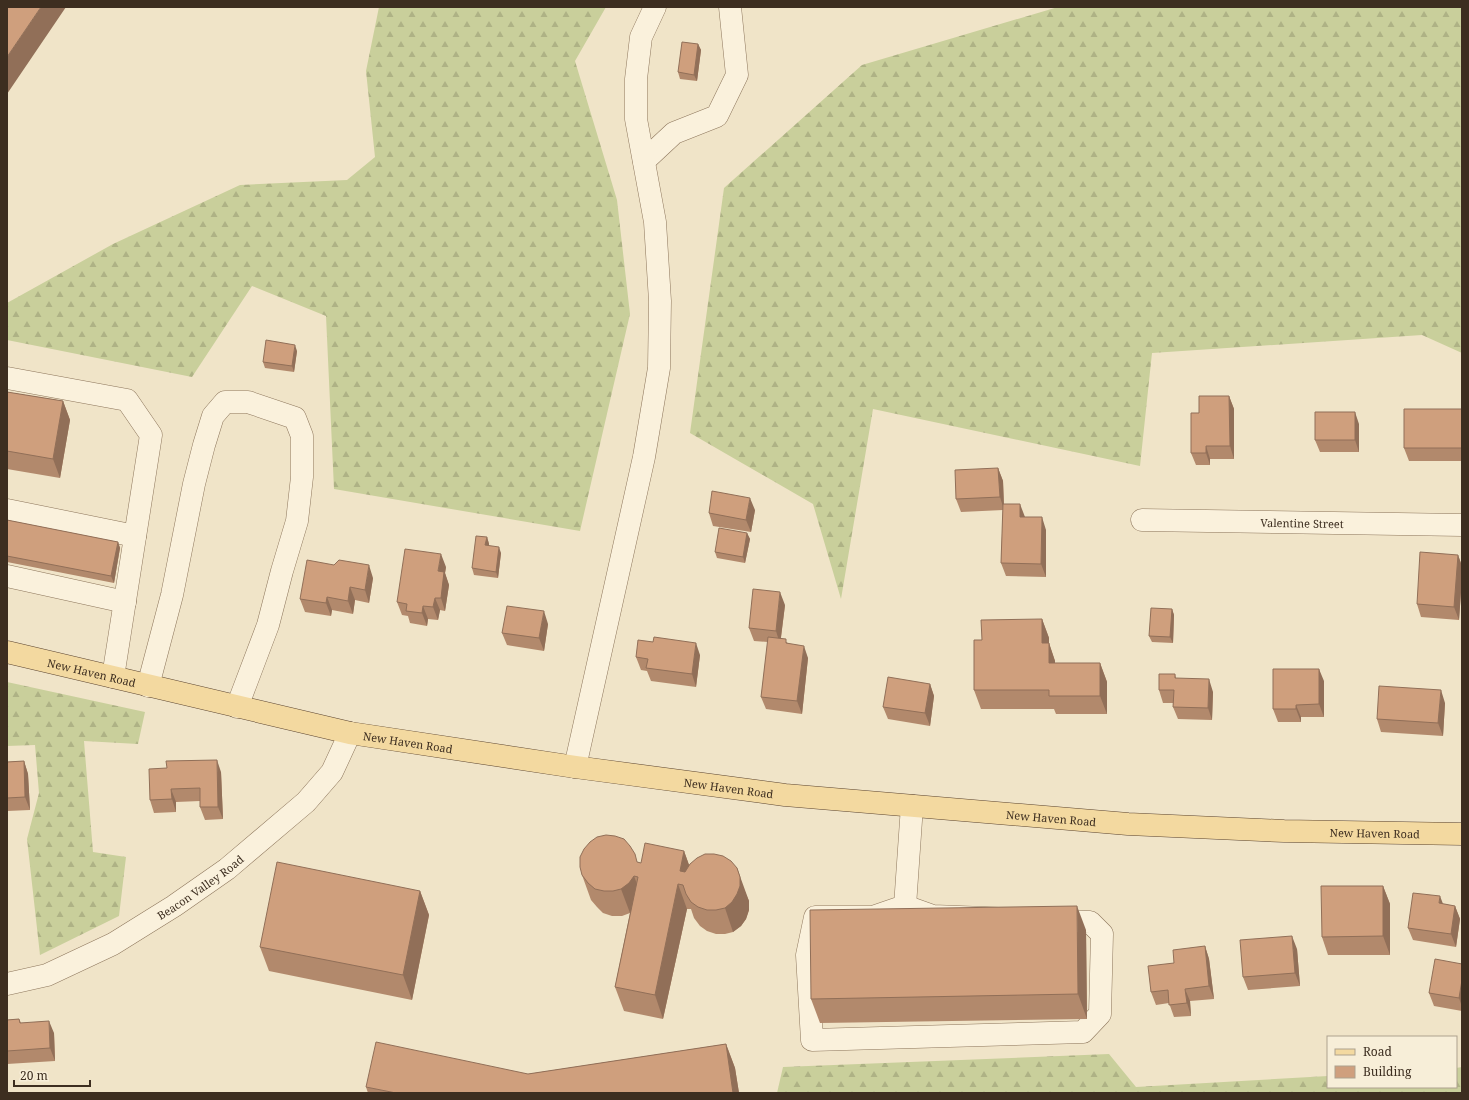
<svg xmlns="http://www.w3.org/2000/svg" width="1469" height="1100" viewBox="0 0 1469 1100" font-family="'Noto Serif',serif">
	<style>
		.forest { fill: url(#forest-firs) }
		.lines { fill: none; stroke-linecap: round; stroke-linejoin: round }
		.minor-casing { stroke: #8d765c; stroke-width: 23 }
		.major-casing { stroke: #5b4430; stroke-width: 23 }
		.minor { stroke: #faf1dc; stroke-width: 22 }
		.major { stroke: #f3d9a0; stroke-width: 22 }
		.wall { fill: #b2896c }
		.shaded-wall { fill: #916f58 }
		.building { fill: #cf9f7d; stroke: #916f58 }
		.labels { text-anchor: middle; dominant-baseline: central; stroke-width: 3; stroke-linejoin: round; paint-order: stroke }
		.street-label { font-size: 11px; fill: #3d2e20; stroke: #f7eed8 }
	</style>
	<defs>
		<pattern id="forest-firs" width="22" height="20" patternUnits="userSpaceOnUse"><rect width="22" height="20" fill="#c9cf9b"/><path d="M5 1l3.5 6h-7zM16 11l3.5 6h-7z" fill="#aeb285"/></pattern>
	</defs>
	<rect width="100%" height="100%" fill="#f0e4c8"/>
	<!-- forest -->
	<path class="forest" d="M 379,7 L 606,7 L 575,61 L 617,200 L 630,314 L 580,531 L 334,489 L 326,316 L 252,286 L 192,377 L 7,340 L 7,303 L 113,244 L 240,185 L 347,180 L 375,157 L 366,71 Z
		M 1058,7 L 1462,7 L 1462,353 L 1422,335 L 1152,353 L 1140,466 L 873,409 L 841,599 L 813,504 L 690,433 L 724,188 L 862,65 Z
		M 7,682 L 145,712 L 138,744 L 84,741 L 93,852 L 126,857 L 119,916 L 40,955 L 27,839 L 39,793 L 35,745 L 7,746 Z
		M 1109,1054 L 1136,1087 L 1328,1076 L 1328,1087 L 1456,1087 L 1456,1068 L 1462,1067 L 1462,1093 L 777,1093 L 783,1067 Z"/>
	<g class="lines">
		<!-- minor casing -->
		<g class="minor-casing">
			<g id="minor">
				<path d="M 644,161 L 674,133 L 717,116 L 737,75 L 730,7"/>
				<path d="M 7,378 L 127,400 L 151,435 L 113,677"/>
				<path d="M 7,510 L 135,536"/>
				<path id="s1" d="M 1142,520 L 1462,525"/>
				<path d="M 7,576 L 125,602"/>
				<path d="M 148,686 L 172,595 L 194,484 L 204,445 L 213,416 L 225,402 L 248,402 L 295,418 L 302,436 L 302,477 L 297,521 L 282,571 L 268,625 L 237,707"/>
				<path d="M 575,767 L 644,457 L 659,368 L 660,301 L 655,222 L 636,119 L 636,79 L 641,37 L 655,7"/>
				<path d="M 905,906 L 933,916 L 1090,922 L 1102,934 L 1100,1014 L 1083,1032 L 812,1040 L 807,955 L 815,917 L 873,917 Z"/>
				<path d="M 905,906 L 912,806"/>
				<path id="s2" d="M 7,984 L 47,975 L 113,944 L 174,906 L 227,869 L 306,802 L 332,772 L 350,733"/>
			</g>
		</g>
		<!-- major casing -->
		<g class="major-casing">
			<g id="major">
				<path id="s3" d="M 7,652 L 350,733 L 575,767 L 785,795 L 1128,824 L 1284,831 L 1462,834"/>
			</g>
		</g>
		<!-- minor -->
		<use href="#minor" class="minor"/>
		<!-- major -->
		<use href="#major" class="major"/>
	</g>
	<!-- wall -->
	<path class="wall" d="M 698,44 L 701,50 L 697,81 L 680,79 L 678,72 Z
		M 297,351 L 294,372 L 265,368 L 263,362 Z
		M 7,392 L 63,401 L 70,420 L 60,478 L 7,469 Z
		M 1229,396 L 1234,409 L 1234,459 L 1210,459 L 1210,465 L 1196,465 L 1191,453 L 1199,413 Z
		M 1462,409 L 1462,461 L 1409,461 L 1404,448 Z
		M 1359,424 L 1359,452 L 1320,452 L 1315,440 Z
		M 998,468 L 1003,481 L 1004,504 L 1046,530 L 1046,577 L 1006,576 L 1001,563 L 1003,510 L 961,512 L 956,499 Z
		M 755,510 L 751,532 L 713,526 L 709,513 Z
		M 7,520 L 118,542 L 120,548 L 114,583 L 7,562 Z
		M 747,533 L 750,539 L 745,563 L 717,558 L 715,552 Z
		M 487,537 L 489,544 L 489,546 L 501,553 L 498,578 L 474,575 L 472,568 Z
		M 1458,555 L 1462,566 L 1462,578 L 1459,620 L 1421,617 L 1417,604 Z
		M 446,567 L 445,573 L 449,585 L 445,611 L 440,610 L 438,620 L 428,619 L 427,626 L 410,623 L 408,616 L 402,615 L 397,602 Z
		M 373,578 L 369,603 L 355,600 L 353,614 L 332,610 L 331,616 L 305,612 L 300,599 Z
		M 785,605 L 781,638 L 808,658 L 802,714 L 766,709 L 761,697 L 768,642 L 754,641 L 749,628 Z
		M 1172,609 L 1174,615 L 1173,643 L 1152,642 L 1149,636 Z
		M 1042,619 L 1049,638 L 1049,643 L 1055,661 L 1055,663 L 1100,663 L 1107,682 L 1107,714 L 1056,714 L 1054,709 L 981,709 L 974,690 L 982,640 Z
		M 548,624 L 544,651 L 507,645 L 502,633 Z
		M 700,655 L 696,687 L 651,681 L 647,671 L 641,670 L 636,657 Z
		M 1175,674 L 1176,678 L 1213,692 L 1212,720 L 1178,719 L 1173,707 L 1173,703 L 1163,703 L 1159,690 Z
		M 1324,681 L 1324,717 L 1301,717 L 1301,722 L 1278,722 L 1273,709 Z
		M 930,684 L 934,696 L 930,726 L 888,719 L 883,707 Z
		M 1445,703 L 1443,736 L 1381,732 L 1377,719 Z
		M 24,761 L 28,774 L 30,810 L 7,811 L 7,762 Z
		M 167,768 L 221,772 L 223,819 L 205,820 L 200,807 L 200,801 L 176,802 L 176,812 L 154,813 L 150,800 Z
		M 684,851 L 689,865 L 745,892 L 749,901 L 749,910 L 746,919 L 741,926 L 733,932 L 725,934 L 716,934 L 707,931 L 700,926 L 694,918 L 691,909 L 687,909 L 663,1019 L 624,1011 L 615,987 L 630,913 L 622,916 L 612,916 L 603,913 L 597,907 L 591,900 L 582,875 L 639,863 L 641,863 Z
		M 1383,886 L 1390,904 L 1390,955 L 1328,955 L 1322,937 Z
		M 420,891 L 429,915 L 412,1000 L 269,971 L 260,947 Z
		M 1443,904 L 1455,906 L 1460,919 L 1456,947 L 1413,940 L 1408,928 Z
		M 1086,930 L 1087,1019 L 820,1023 L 811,999 Z
		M 1205,946 L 1209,959 L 1214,999 L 1190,1001 L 1191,1016 L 1174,1017 L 1169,1003 L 1156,1005 L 1151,992 L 1174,963 Z
		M 1297,949 L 1300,986 L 1248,990 L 1243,977 Z
		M 1462,964 L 1462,1011 L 1434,1006 L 1429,993 Z
		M 19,1019 L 21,1023 L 54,1033 L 55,1061 L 7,1064 L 7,1020 Z
		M 726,1044 L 735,1068 L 739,1093 L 368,1093 L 366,1087 L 528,1074 Z"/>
	<!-- shaded-wall -->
	<path class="shaded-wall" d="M 41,7 L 66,7 L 7,94 L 7,57 Z
		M 698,44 L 701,50 L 697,81 L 694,75 Z
		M 295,345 L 297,351 L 294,372 L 292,366 Z
		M 1229,396 L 1234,409 L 1234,459 L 1230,446 Z
		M 63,401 L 70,420 L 60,478 L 53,459 Z
		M 1355,412 L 1359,424 L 1359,452 L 1355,440 Z
		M 1206,446 L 1210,459 L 1210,465 L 1206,453 Z
		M 998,468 L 1003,481 L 1004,510 L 1000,497 Z
		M 750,498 L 755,510 L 751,532 L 746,520 Z
		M 1020,504 L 1025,517 L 1020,517 Z
		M 1042,517 L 1046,530 L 1046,577 L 1041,564 Z
		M 747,533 L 750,539 L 745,563 L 743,557 Z
		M 487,537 L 489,544 L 488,552 L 485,545 Z
		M 118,542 L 120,548 L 114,583 L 111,576 Z
		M 499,547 L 501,553 L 498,578 L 496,572 Z
		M 441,554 L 446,567 L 445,573 L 449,585 L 445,611 L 441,598 L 438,571 Z
		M 1458,555 L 1462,566 L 1462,578 L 1459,620 L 1454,607 Z
		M 369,565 L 373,578 L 369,603 L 365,590 Z
		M 350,587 L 355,600 L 353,614 L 348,601 Z
		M 780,592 L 785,605 L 780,644 L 776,631 Z
		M 327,597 L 332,610 L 331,616 L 326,603 Z
		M 435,598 L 440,610 L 438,620 L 433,607 Z
		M 423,606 L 428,619 L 427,626 L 422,613 Z
		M 1172,609 L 1174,615 L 1173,643 L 1170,637 Z
		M 544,611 L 548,624 L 544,651 L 539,638 Z
		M 1042,619 L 1049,638 L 1049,661 L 1042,643 Z
		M 696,643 L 700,655 L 696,687 L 692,674 Z
		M 1049,643 L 1055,661 L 1055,682 L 1049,663 Z
		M 804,646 L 808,658 L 802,714 L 797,701 Z
		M 1100,663 L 1107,682 L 1107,714 L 1100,696 Z
		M 1319,669 L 1324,681 L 1324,717 L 1319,704 Z
		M 1209,679 L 1213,692 L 1212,720 L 1208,708 Z
		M 930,684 L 934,696 L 930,726 L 925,713 Z
		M 1441,690 L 1445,703 L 1443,736 L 1438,723 Z
		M 1296,705 L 1301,717 L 1301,722 L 1296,709 Z
		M 217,760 L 221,772 L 223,819 L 218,807 Z
		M 24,761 L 28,774 L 30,810 L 25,797 Z
		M 171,789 L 176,802 L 176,812 L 172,799 Z
		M 684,851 L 693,876 L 680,871 Z
		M 737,868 L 749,901 L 749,910 L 746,919 L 741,926 L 733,932 L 725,908 Z
		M 634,876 L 643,900 L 630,913 L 621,889 Z
		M 678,884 L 687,909 L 663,1019 L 655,995 Z
		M 1383,886 L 1390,904 L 1390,955 L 1383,936 Z
		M 420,891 L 429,915 L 412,1000 L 403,975 Z
		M 1440,896 L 1445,909 L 1439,903 Z
		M 1077,906 L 1086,930 L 1087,1019 L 1078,994 Z
		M 1455,906 L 1460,919 L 1456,947 L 1451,934 Z
		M 1292,936 L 1297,949 L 1300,986 L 1295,973 Z
		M 1205,946 L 1209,959 L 1214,999 L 1209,986 Z
		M 1462,980 L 1462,1007 L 1459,998 Z
		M 1185,989 L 1190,1001 L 1191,1016 L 1187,1003 Z
		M 49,1021 L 54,1033 L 55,1061 L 50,1048 Z
		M 726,1044 L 735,1068 L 739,1093 L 733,1093 Z"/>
	<!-- building -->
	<path class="building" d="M 7,7 L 41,7 L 7,57 Z
		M 682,42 L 698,44 L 694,75 L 678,72 Z
		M 266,340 L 295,345 L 292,366 L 263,362 Z
		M 7,392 L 63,401 L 53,459 L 7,451 Z
		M 1199,396 L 1229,396 L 1230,446 L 1206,446 L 1206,453 L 1191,453 L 1191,413 L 1199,413 Z
		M 1404,409 L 1462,409 L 1462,448 L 1404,448 Z
		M 1315,412 L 1355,412 L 1355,440 L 1315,440 Z
		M 998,468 L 1000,497 L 956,499 L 955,470 Z
		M 712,491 L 750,498 L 746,520 L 709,513 Z
		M 1003,504 L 1020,504 L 1020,517 L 1042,517 L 1041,564 L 1001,563 Z
		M 7,520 L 118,542 L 111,576 L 7,556 Z
		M 719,528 L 747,533 L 743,557 L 715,552 Z
		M 476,536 L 487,537 L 485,545 L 499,547 L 496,572 L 472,568 Z
		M 405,549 L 441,554 L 438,571 L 444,572 L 441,598 L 435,598 L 433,607 L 423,606 L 422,613 L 406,611 L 407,604 L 397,602 Z
		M 1420,552 L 1458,555 L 1454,607 L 1417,604 Z
		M 307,560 L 334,565 L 339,560 L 369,565 L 365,590 L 350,587 L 348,601 L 327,597 L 326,603 L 300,599 Z
		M 753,589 L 780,592 L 776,631 L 749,628 Z
		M 507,606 L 544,611 L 539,638 L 502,633 Z
		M 1151,608 L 1172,609 L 1170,637 L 1149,636 Z
		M 1042,619 L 1042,643 L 1049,643 L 1049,663 L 1100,663 L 1100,696 L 1049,696 L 1049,690 L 974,690 L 974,640 L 982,640 L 981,620 Z
		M 654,637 L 696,643 L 692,674 L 646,668 L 648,659 L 636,657 L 638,640 L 653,642 Z
		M 768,637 L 786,639 L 786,643 L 804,646 L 797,701 L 761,697 Z
		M 1273,669 L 1319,669 L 1319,704 L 1296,705 L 1296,709 L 1273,709 Z
		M 1159,674 L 1175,674 L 1175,678 L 1209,679 L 1208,708 L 1173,707 L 1174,690 L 1159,690 Z
		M 888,677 L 930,684 L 925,713 L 883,707 Z
		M 1379,686 L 1441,690 L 1438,723 L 1377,719 Z
		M 217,760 L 218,807 L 200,807 L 200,788 L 171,789 L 172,799 L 150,800 L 149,769 L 167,768 L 166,761 Z
		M 24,761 L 25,797 L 7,798 L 7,762 Z
		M 606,835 L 615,836 L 624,839 L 630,846 L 635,854 L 637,862 L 641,863 L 645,843 L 684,851 L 680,871 L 685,872 L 690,864 L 697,858 L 705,854 L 714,854 L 723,856 L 731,861 L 737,868 L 740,877 L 740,886 L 737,894 L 732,902 L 725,908 L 716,910 L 707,910 L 698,907 L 691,902 L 686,894 L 683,885 L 678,884 L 655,995 L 615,987 L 638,877 L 634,876 L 629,883 L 621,889 L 613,891 L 604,891 L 595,889 L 588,883 L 582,875 L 580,867 L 580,857 L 584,849 L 590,842 L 597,837 Z
		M 277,862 L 420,891 L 403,975 L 260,947 Z
		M 1321,886 L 1383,886 L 1383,936 L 1322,937 Z
		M 1413,893 L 1440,896 L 1439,903 L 1455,906 L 1451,934 L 1408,928 Z
		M 1077,906 L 1078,994 L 811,999 L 810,910 Z
		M 1292,936 L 1295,973 L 1243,977 L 1240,940 Z
		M 1205,946 L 1209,986 L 1185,989 L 1187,1003 L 1169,1005 L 1168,990 L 1151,992 L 1148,966 L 1174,963 L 1173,950 Z
		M 1435,959 L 1462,964 L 1462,980 L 1459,998 L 1429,993 Z
		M 19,1019 L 20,1023 L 49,1021 L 50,1048 L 7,1051 L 7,1020 Z
		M 376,1042 L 528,1074 L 726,1044 L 733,1093 L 396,1093 L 366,1087 Z"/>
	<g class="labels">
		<!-- street labels -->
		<g class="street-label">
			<text stroke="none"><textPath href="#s1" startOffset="160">Valentine Street</textPath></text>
			<text stroke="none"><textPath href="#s3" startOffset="87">New Haven Road</textPath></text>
			<text stroke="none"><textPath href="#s3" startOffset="411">New Haven Road</textPath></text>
			<text stroke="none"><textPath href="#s3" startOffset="735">New Haven Road</textPath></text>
			<text stroke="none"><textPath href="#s3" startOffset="1059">New Haven Road</textPath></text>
			<text stroke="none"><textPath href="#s3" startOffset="1383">New Haven Road</textPath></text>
			<text stroke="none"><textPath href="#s2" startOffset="218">Beacon Valley Road</textPath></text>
		</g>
	</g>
	<!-- border -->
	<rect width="1469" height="1100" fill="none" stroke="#3d2e20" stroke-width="16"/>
	<!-- legend -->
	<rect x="1327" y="1036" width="130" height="52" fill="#f7eed8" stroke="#ada18e"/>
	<rect x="1335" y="1049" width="20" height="6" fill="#f3d9a0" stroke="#ada18e"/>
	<text x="1363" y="1056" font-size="12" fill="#3d2e20">Road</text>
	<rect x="1335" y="1066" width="20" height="12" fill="#cf9f7d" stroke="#ada18e"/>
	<text x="1363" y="1076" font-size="12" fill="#3d2e20">Building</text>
	<!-- scale -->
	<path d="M14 1080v6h76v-6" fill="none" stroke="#3d2e20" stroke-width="2"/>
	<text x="20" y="1080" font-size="12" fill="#3d2e20" stroke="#f7eed8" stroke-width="3" paint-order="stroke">20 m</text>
</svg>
